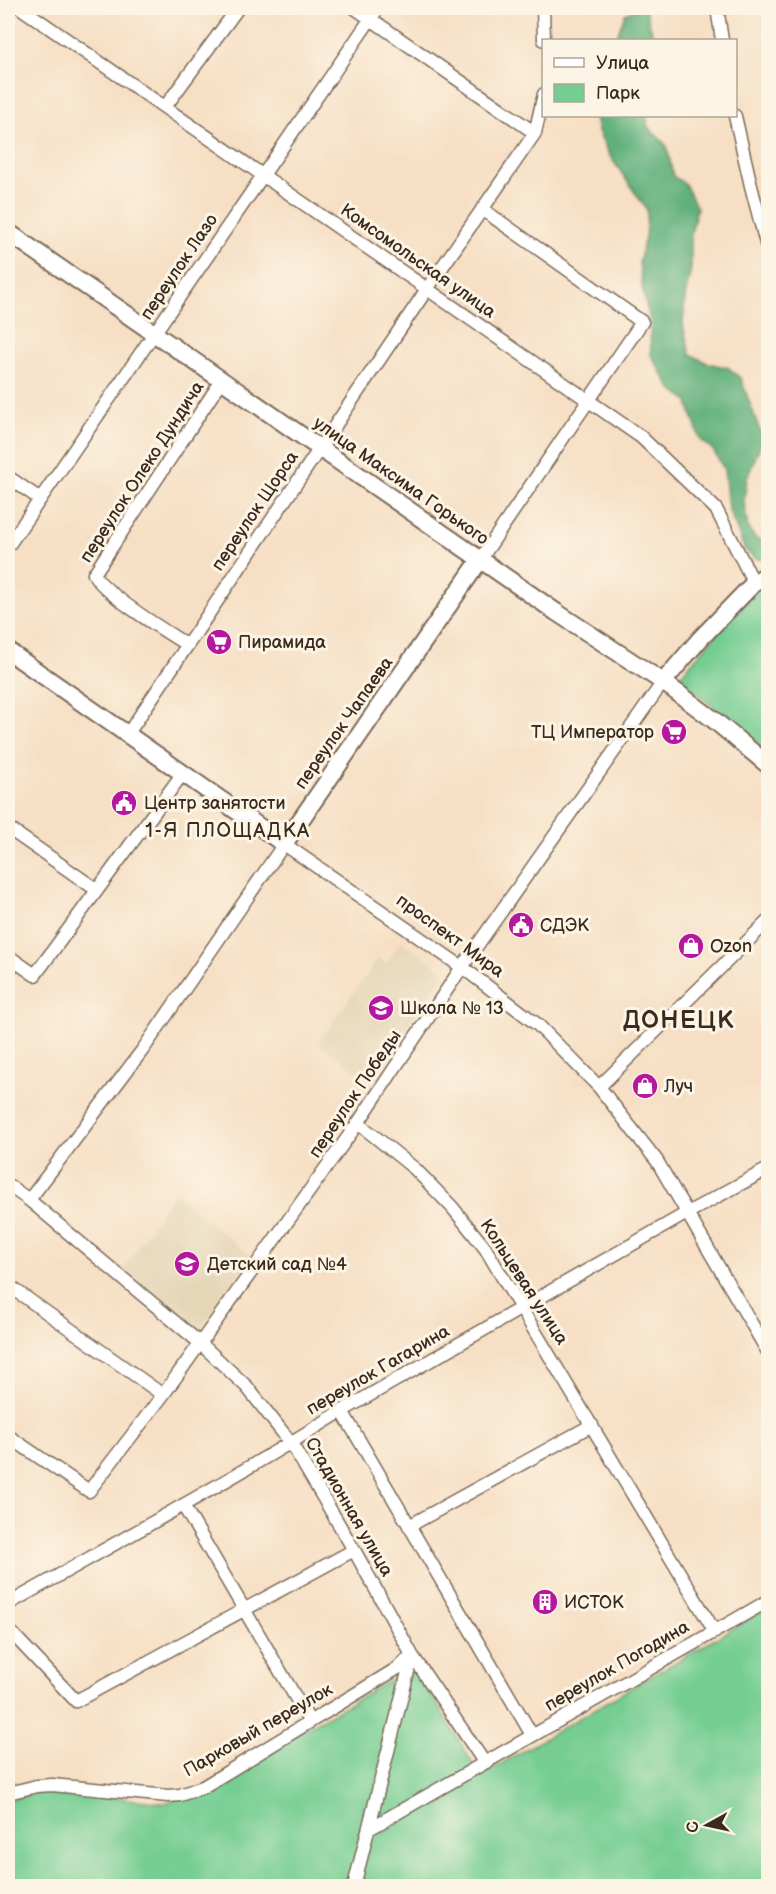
<svg xmlns="http://www.w3.org/2000/svg" width="776" height="1894" viewBox="0 0 776 1894" font-family="'Balsamiq Sans',sans-serif">
	<style>
		.built { fill: #e5d6b7 }
		.green { fill: #75cd92; stroke: #587c58; stroke-width: 1.5 }
		.forest { fill: #60b07c; stroke: #4e6d4d; stroke-width: 1.5 }
		.lines { fill: none; stroke-linecap: round; stroke-linejoin: round }
		.minor-casing { stroke: #7c6958; stroke-width: 15 }
		.major-casing { stroke: #7c6958; stroke-width: 20 }
		.minor { stroke: #fff; stroke-width: 12 }
		.major { stroke: #fff; stroke-width: 16 }
		.labels { text-anchor: middle; dominant-baseline: central; stroke-width: 6; stroke-linejoin: round; paint-order: stroke }
		.street-label { font-size: 18px; fill: #3b2a1e; stroke: #fcf5e5 }
		.poi-label { font-size: 18px; fill: #3b2a1e; stroke: #fcf5e5; text-anchor: start }
		.neighbourhood-label { font-size: 20px; letter-spacing: 1.5px; fill: #3b2a1e; stroke: #fcf5e5 }
		.district-label { font-size: 24px; font-weight: bold; letter-spacing: 1.5px; fill: #3b2a1e; stroke: #fcf5e5 }
	</style>
	<rect width="100%" height="100%" fill="#fcf5e5"/>
	<filter id="ink" filterUnits="userSpaceOnUse"><feTurbulence type="fractalNoise" baseFrequency=".0167" numOctaves="2"/><feDisplacementMap in="SourceGraphic" scale="12" xChannelSelector="R" yChannelSelector="G"/><feConvolveMatrix kernelMatrix="1 2 1 2 8 2 1 2 1" color-interpolation-filters="sRGB"/></filter>
	<filter id="wash" filterUnits="userSpaceOnUse"><feTurbulence type="fractalNoise" baseFrequency=".008" numOctaves="4" result="noise"/><feDisplacementMap in="SourceGraphic" scale="24" xChannelSelector="R" yChannelSelector="G"/><feGaussianBlur stdDeviation="1.35" result="paint"/><feColorMatrix in="noise" values="0 0 0 0 0 0 0 0 0 0 0 0 0 0 0 0 0 1.4 0 .05"/><feComposite in="paint" operator="in"/></filter>
	<g filter="url(#wash)">
		<rect width="100%" height="100%" fill="#f6dfc4"/>
		<!-- built -->
		<path class="built" d="M 402,941 L 445,972 L 369,1080 L 318,1043 L 378,958 L 386,964 Z
			M 174,1193 L 252,1257 L 196,1335 L 122,1271 Z"/>
		<!-- green -->
		<path class="green" d="M 768,580 L 768,745 L 765,749 L 678,678 L 764,581 Z
			M 768,1608 L 768,1886 L 8,1886 L 8,1800 L 35,1792 L 83,1794 L 165,1803 L 202,1788 L 415,1666 L 480,1776 Z"/>
		<!-- forest -->
		<path class="forest" d="M 638,8 L 645,8 L 652,32 L 651,40 L 615,40 L 625,14 Z
			M 595,116 L 647,116 L 647,126 L 667,146 L 673,176 L 685,184 L 697,208 L 691,234 L 691,269 L 685,297 L 683,325 L 690,354 L 707,363 L 729,368 L 741,379 L 763,439 L 747,478 L 744,502 L 748,528 L 755,538 L 767,543 L 768,559 L 756,559 L 745,550 L 728,508 L 724,469 L 713,450 L 700,439 L 687,400 L 672,390 L 651,355 L 650,321 L 643,292 L 639,263 L 646,232 L 647,210 L 610,156 L 598,131 Z"/>
	</g>
	<g filter="url(#ink)">
		<g class="lines">
			<!-- minor casing -->
			<g class="minor-casing">
				<path id="minor" d="M 21,8 L 641,437 L 716,509 L 754,583
					M 355,8 L 535,133
					M 543,8 L 544,40
					M 717,8 L 722,40
					M 165,107 L 238,8
					M 735,116 L 751,186 L 768,251
					M 8,477 L 40,499
					M 8,546 L 378,8
					M 480,560 L 642,322 L 482,209
					M 187,645 C 165,631 104,594 94,574 L 222,380
					M 127,735 L 427,289 L 535,133 L 544,94
					M 8,828 L 97,890
					M 8,956 L 35,975 L 183,773
					M 599,1087 L 768,921
					M 358,1123 L 415,1169 L 452,1207 L 485,1248 L 715,1632
					M 8,1185 L 29,1200 L 200,1343 L 247,1387 L 291,1443 L 354,1550 L 412,1655 L 484,1762
					M 29,1200 L 144,1048 L 284,844 L 462,967 L 538,1025 L 599,1087 L 657,1161 L 768,1352
					M 8,1285 L 163,1395
					M 342,1411 L 532,1735
					M 8,1436 L 89,1491 L 163,1395 L 358,1123 L 462,967 L 663,682
					M 183,1505 L 310,1722
					M 409,1526 L 592,1425
					M 8,1604 C 119,1541 233,1479 342,1411 L 687,1213 L 768,1169
					M 8,1629 L 76,1701 L 354,1550
					M 8,1793 L 37,1786 L 52,1785 L 168,1796 L 180,1795 L 203,1787 L 398,1668 L 412,1655
					M 369,1829 L 768,1601
					M 354,1886 L 412,1656
					M 765,1886 L 768,1884"/>
			</g>
			<!-- major casing -->
			<g class="major-casing">
				<path id="major" d="M 8,232 L 556,612 L 663,682 L 714,720 L 768,765
					M 8,651 L 284,844 L 480,560
					M 663,682 L 700,639 L 754,583 L 768,574"/>
			</g>
			<!-- minor -->
			<use href="#minor" class="minor"/>
			<!-- major -->
			<use href="#major" class="major"/>
		</g>
	</g>
	<!-- icons -->
	<defs>
		<g id="supermarket-disc" transform="scale(1.35)"><circle r="9.5" fill="#b5179e" stroke="#fcf5e5"/><path d="M-6-5.5h2.5l.6 2H6L4.5 2H-2.5L-4.4-4H-6ZM-1.5 3.2a1.3 1.3 0 1 0 .1 0ZM3 3.2a1.3 1.3 0 1 0 .1 0Z" fill="#fff"/></g>
		<g id="civic-disc" transform="scale(1.35)"><circle r="9.5" fill="#b5179e" stroke="#fcf5e5"/><path d="M-.6-6.5H3V-4.5H.6V-3L4-1V1h2V6H-6V1h2V-1L-.6-3ZM-1.2 2.5V6h2.4V2.5Z" fill="#fff"/></g>
		<g id="shop-disc" transform="scale(1.35)"><circle r="9.5" fill="#b5179e" stroke="#fcf5e5"/><path d="M-5-2.5h2.3a2.7 3.5 0 0 1 5.4 0H5L5.5 6h-11ZM-1.5-2.5h3a1.5 2.3 0 0 0-3 0Z" fill="#fff"/></g>
		<g id="school-disc" transform="scale(1.35)"><circle r="9.5" fill="#b5179e" stroke="#fcf5e5"/><path d="M0-5L7-2L0 1L-7-2ZM-4 1L0 2.5L4 1V4Q0 6-4 4Z" fill="#fff"/></g>
		<g id="building-disc" transform="scale(1.35)"><circle r="9.5" fill="#b5179e" stroke="#fcf5e5"/><path d="M-4-6H4V6H1V3H-1V6H-4ZM-2.5-4.3h1.7v1.8h-1.7ZM.8-4.3h1.7v1.8H.8ZM-2.5-1h1.7V.8h-1.7ZM.8-1h1.7V.8H.8Z" fill="#fff"/></g>
	</defs>
	<g fill-rule="evenodd">
		<use href="#supermarket-disc" x="219" y="642"/>
		<use href="#supermarket-disc" x="674" y="732"/>
		<use href="#civic-disc" x="124" y="803"/>
		<use href="#civic-disc" x="521" y="925"/>
		<use href="#shop-disc" x="691" y="946"/>
		<use href="#school-disc" x="381" y="1008"/>
		<use href="#shop-disc" x="645" y="1086"/>
		<use href="#school-disc" x="187" y="1264"/>
		<use href="#building-disc" x="545" y="1602"/>
	</g>
	<g class="labels">
		<!-- street labels -->
		<g class="street-label">
			<text transform="translate(418 261) rotate(35)">Комсомольская улица</text>
			<text transform="translate(179 267) rotate(-56)">переулок Лазо</text>
			<text transform="translate(142 472) rotate(-57)">переулок Олеко Дундича</text>
			<text transform="translate(401 481) rotate(35)">улица Максима Горького</text>
			<text transform="translate(255 511) rotate(-56)">переулок Щорса</text>
			<text transform="translate(344 723) rotate(-55)">переулок Чапаева</text>
			<text transform="translate(450 936) rotate(36)">проспект Мира</text>
			<text transform="translate(355 1094) rotate(-56)">переулок Победы</text>
			<text transform="translate(524 1282) rotate(57)">Кольцевая улица</text>
			<text transform="translate(378 1370) rotate(-30)">переулок Гагарина</text>
			<text transform="translate(349 1507) rotate(60)">Стадионная улица</text>
			<text transform="translate(617 1666) rotate(-30)">переулок Погодина</text>
			<text transform="translate(258 1730) rotate(-30)">Парковый переулок</text>
		</g>
		<!-- poi labels -->
		<g class="poi-label">
			<text x="238" y="642">Пирамида</text>
			<text x="654" y="732" text-anchor="end">ТЦ Император</text>
			<text x="144" y="803">Центр занятости</text>
			<text x="540" y="925">СДЭК</text>
			<text x="710" y="946">Ozon</text>
			<text x="400" y="1008">Школа № 13</text>
			<text x="664" y="1086">Луч</text>
			<text x="207" y="1264">Детский сад №4</text>
			<text x="564" y="1602">ИСТОК</text>
		</g>
		<!-- neighbourhood labels -->
		<g class="neighbourhood-label">
			<text x="228" y="831">1-Я ПЛОЩАДКА</text>
		</g>
		<!-- district labels -->
		<g class="district-label">
			<text x="679" y="1020">ДОНЕЦК</text>
		</g>
	</g>
	<!-- margin -->
	<rect width="776" height="1894" fill="none" stroke="#fcf5e5" stroke-width="30"/>
	<!-- legend -->
	<rect x="542" y="39" width="195" height="78" fill="#fcf5e5" stroke="#afa495" stroke-width="1.5"/>
	<rect x="554" y="58" width="30" height="9" fill="#ffffff" stroke="#afa495" stroke-width="1.5"/>
	<text x="596" y="69" font-size="18" fill="#3b2a1e">Улица</text>
	<rect x="554" y="84" width="30" height="18" fill="#75cd92" stroke="#afa495" stroke-width="1.5"/>
	<text x="596" y="99" font-size="18" fill="#3b2a1e">Парк</text>
	<!-- north arrow -->
	<g transform="translate(707 1825) rotate(262)" stroke="#fcf5e5" stroke-width="4.5" paint-order="stroke">
	<path d="M0-4.5L10 22L0 15L-10 22Z" fill="#3b2a1e"/>
	<text y="-9" font-size="16" font-weight="bold" text-anchor="middle" fill="#3b2a1e">С</text>
	</g>
</svg>
